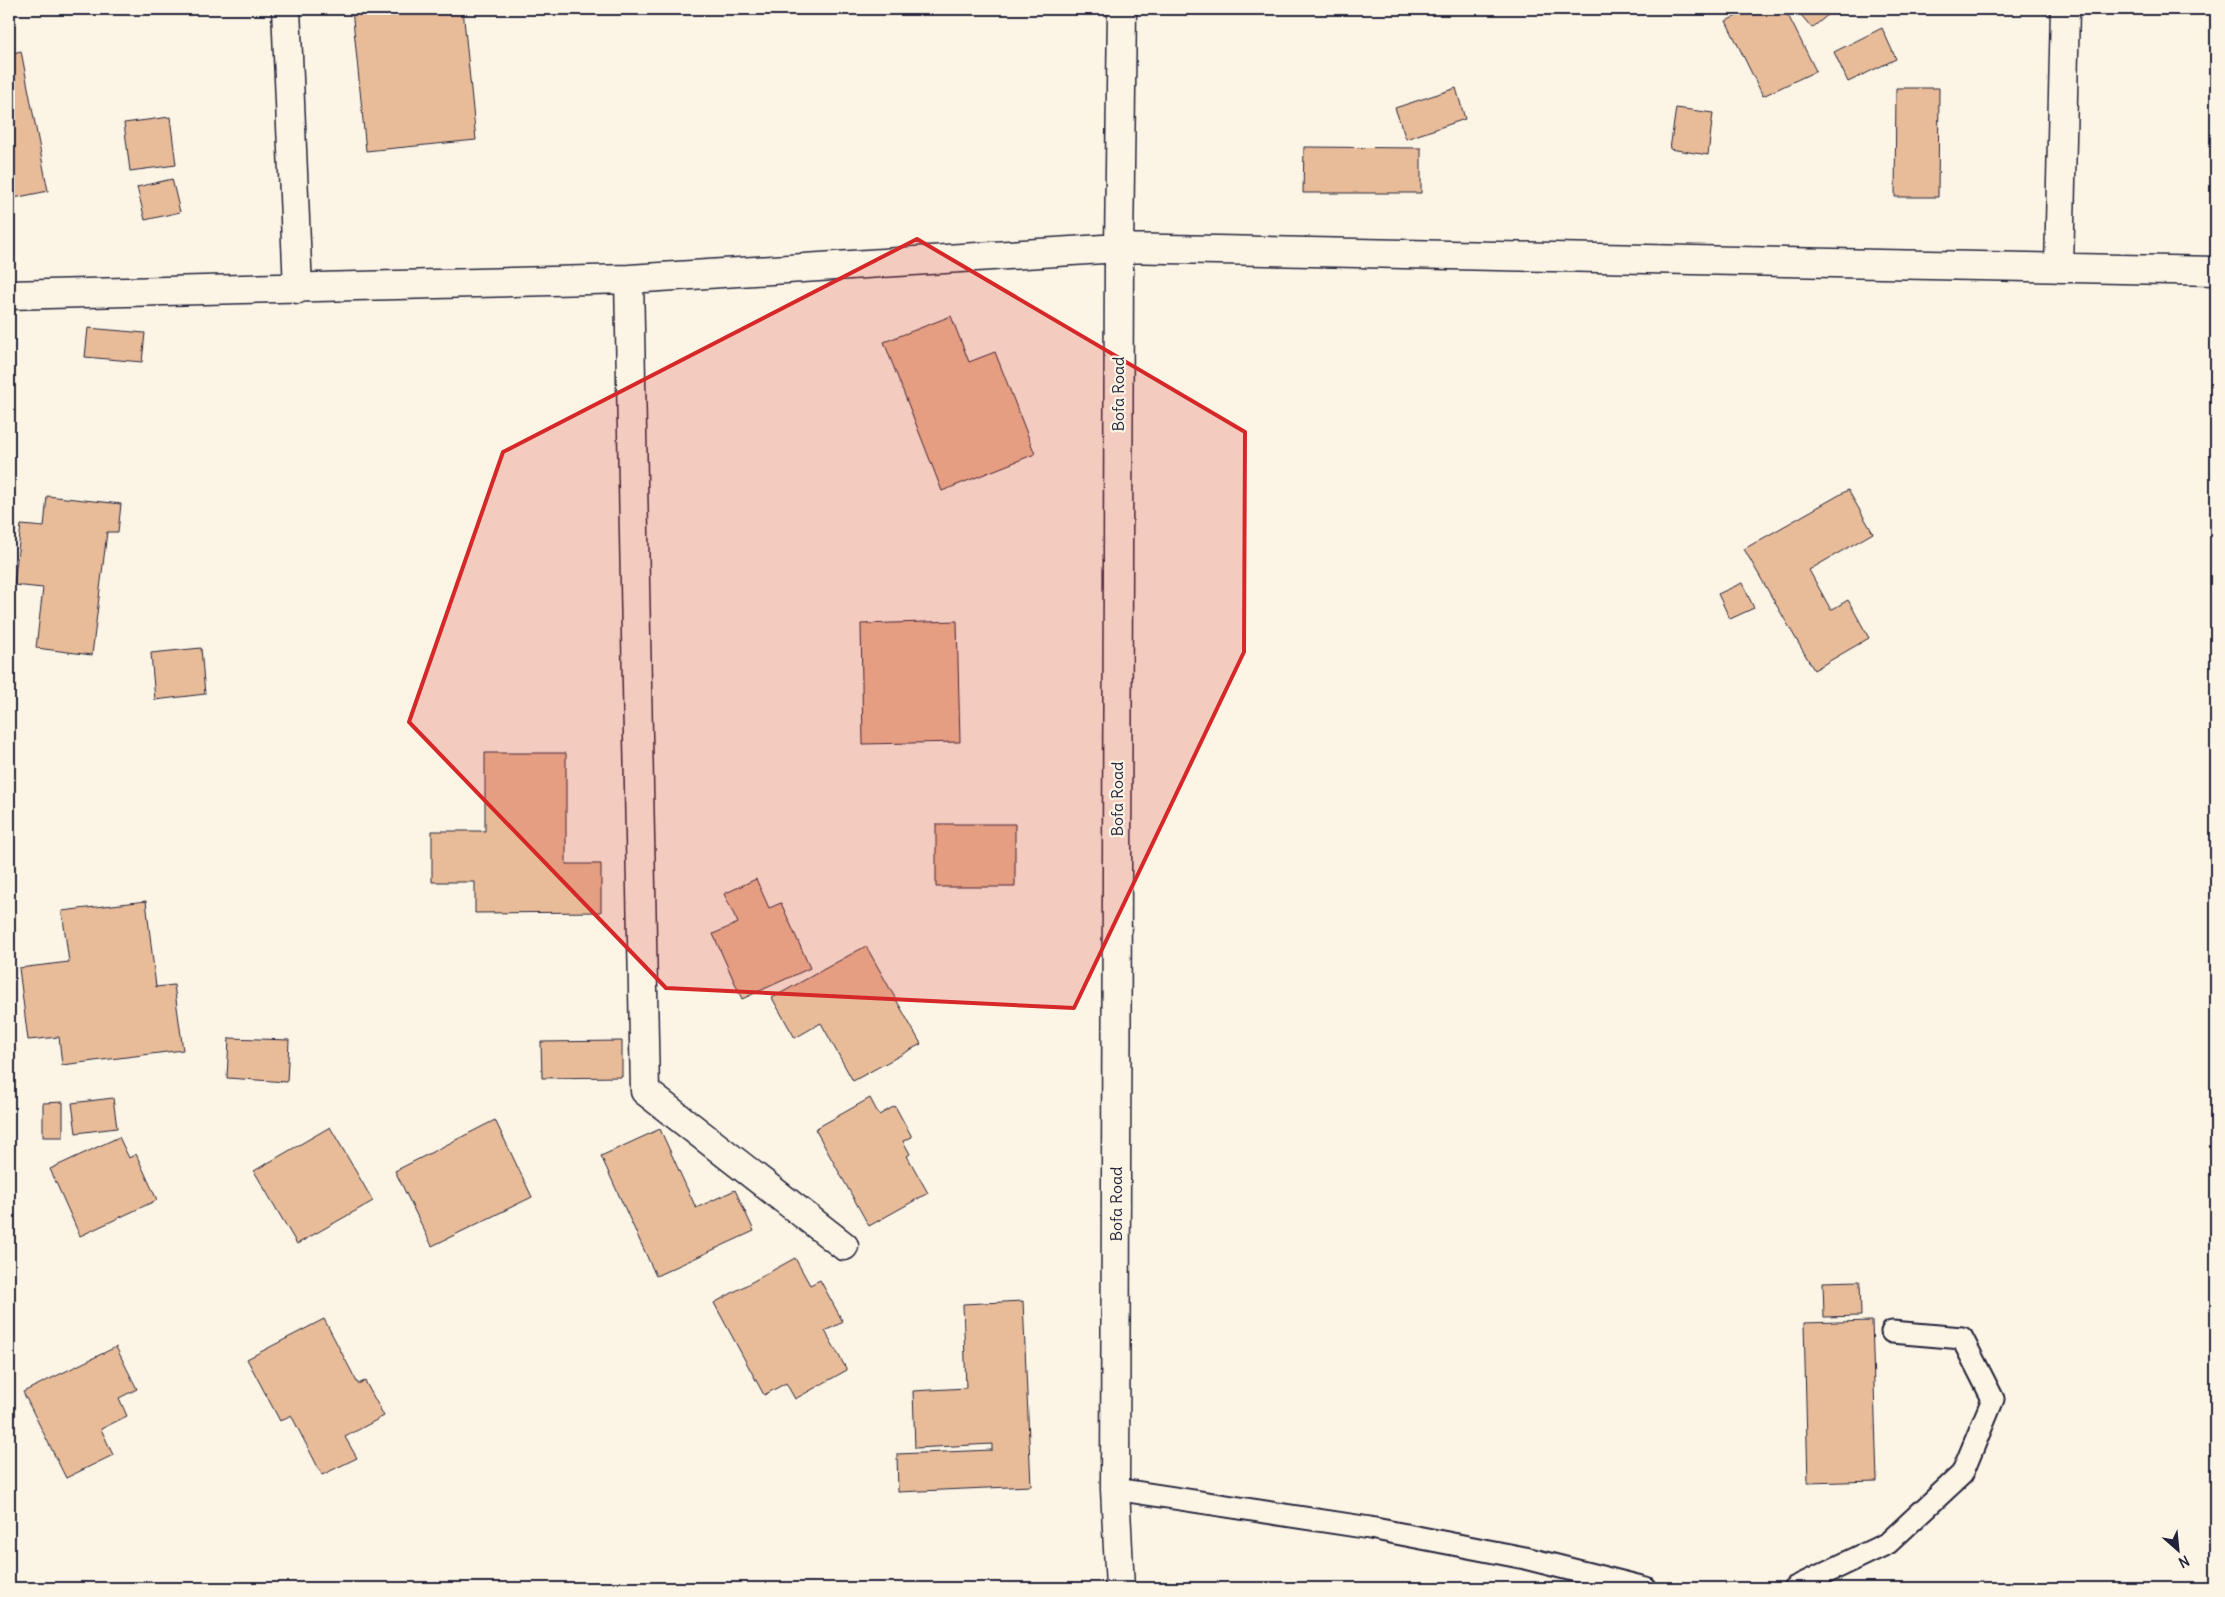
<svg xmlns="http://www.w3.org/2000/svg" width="2225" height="1597" viewBox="0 0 2225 1597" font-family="Delius,sans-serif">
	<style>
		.building { fill: #e9bc99; stroke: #22223b }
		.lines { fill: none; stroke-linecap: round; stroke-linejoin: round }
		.lane-casing { stroke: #22223b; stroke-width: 25 }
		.street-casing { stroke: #22223b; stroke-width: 31 }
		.lane { stroke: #fcf5e5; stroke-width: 21 }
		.street { stroke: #fcf5e5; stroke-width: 28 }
		.marked { fill: #d62828; fill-opacity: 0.2; stroke: #d62828; stroke-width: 4; stroke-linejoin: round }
		.labels { text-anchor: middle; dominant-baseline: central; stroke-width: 4.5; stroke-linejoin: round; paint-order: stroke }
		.street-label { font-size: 16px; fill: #22223b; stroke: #fcf5e5 }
	</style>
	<rect width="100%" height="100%" fill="#fcf5e5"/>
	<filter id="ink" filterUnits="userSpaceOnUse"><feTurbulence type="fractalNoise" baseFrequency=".02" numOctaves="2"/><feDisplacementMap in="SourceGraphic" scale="10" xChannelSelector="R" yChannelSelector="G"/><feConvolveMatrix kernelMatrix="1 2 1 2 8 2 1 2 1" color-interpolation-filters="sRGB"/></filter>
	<g filter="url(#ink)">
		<!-- building -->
		<path class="building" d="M 352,9 L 463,9 L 476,140 L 366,151 Z
			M 1751,9 L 1785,9 L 1816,71 L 1763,96 L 1726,21 Z
			M 1796,9 L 1835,9 L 1812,28 Z
			M 1882,28 L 1896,59 L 1848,82 L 1834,52 Z
			M 21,51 L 48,191 L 9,199 L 9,54 Z
			M 1456,88 L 1465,119 L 1406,139 L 1395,108 Z
			M 1896,88 L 1939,88 L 1938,197 L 1895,197 Z
			M 1676,108 L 1713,113 L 1708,155 L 1670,149 Z
			M 170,117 L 176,165 L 130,171 L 124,123 Z
			M 1304,147 L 1421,148 L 1421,193 L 1303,193 Z
			M 172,179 L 180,212 L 145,220 L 137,187 Z
			M 951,316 L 969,362 L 995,352 L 1035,454 L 942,491 L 884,342 Z
			M 88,328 L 145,333 L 142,362 L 85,357 Z
			M 1848,490 L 1873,533 L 1809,570 L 1831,610 L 1848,600 L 1869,638 L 1814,670 L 1744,549 Z
			M 47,496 L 121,504 L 118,532 L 107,532 L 92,655 L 36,648 L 43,588 L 14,585 L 21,525 L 44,527 Z
			M 1742,583 L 1754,608 L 1730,619 L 1718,594 Z
			M 957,621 L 960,742 L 863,744 L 861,624 Z
			M 201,648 L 205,694 L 155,700 L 151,653 Z
			M 485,753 L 566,753 L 566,864 L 601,864 L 601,912 L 475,913 L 475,882 L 432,882 L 432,831 L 485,831 Z
			M 936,824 L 1015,824 L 1015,887 L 936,887 Z
			M 756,879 L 769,908 L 781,903 L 810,968 L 742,999 L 713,934 L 738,923 L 724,894 Z
			M 146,901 L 156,987 L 174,985 L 183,1050 L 62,1065 L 59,1037 L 28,1040 L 19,968 L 69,962 L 62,911 Z
			M 866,946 L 921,1044 L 853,1081 L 821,1023 L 795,1038 L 772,998 Z
			M 229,1038 L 289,1040 L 287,1082 L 227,1078 Z
			M 622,1041 L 622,1077 L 542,1078 L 541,1042 Z
			M 113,1098 L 117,1128 L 76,1133 L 72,1103 Z
			M 870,1098 L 879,1115 L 895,1106 L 912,1137 L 903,1141 L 910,1154 L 907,1156 L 928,1193 L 869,1226 L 815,1129 Z
			M 63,1102 L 63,1137 L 43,1137 L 43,1103 Z
			M 495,1120 L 532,1197 L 432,1246 L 395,1171 Z
			M 330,1127 L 373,1201 L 297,1244 L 254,1171 Z
			M 660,1129 L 696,1208 L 735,1190 L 754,1231 L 656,1276 L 601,1156 Z
			M 119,1137 L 129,1158 L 136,1154 L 157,1200 L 80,1236 L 50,1169 Z
			M 795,1258 L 810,1285 L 820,1280 L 843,1322 L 825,1331 L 847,1370 L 795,1399 L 786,1383 L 764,1395 L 714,1303 Z
			M 1860,1281 L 1861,1316 L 1824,1317 L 1823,1282 Z
			M 1023,1301 L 1031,1486 L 898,1492 L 897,1454 L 992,1450 L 992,1444 L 915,1448 L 913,1391 L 966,1388 L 963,1304 Z
			M 324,1319 L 358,1384 L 365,1381 L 384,1416 L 345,1437 L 357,1458 L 322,1475 L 291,1415 L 280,1421 L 247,1359 Z
			M 1872,1321 L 1877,1481 L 1808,1483 L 1804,1323 Z
			M 116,1347 L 137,1389 L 119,1398 L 127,1416 L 101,1429 L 113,1455 L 66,1478 L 23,1392 Z"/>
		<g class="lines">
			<!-- lane casing -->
			<g class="lane-casing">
				<path id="lane" d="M 1115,1489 L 1370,1528 L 1525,1558 L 1645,1588
					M 1794,1588 L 1888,1543 L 1962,1474 L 1993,1399 L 1962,1338 L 1892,1332"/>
			</g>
			<!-- street casing -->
			<g class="street-casing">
				<path id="street" d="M 286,9 L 298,289
					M 2059,268 L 2065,9
					M 629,279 L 645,1091 L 844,1246
					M 9,295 L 629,279 L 1119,248 L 2216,271
					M 1120,1588 L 1115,1489 L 1119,248 L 1122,9"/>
			</g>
			<!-- lane -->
			<use href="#lane" class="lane"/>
			<!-- street -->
			<use href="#street" class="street"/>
		</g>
	</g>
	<!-- marked area -->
	<path class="marked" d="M 917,239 L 1245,432 L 1244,652 L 1074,1008 L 666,988 L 409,722 L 503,452 Z"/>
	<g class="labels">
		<!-- street labels -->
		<g class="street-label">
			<text transform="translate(1118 394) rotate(-90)">Bofa Road</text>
			<text transform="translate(1117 799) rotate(-90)">Bofa Road</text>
			<text transform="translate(1116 1204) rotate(-90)">Bofa Road</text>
		</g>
	</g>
	<!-- margin -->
	<rect width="2225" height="1597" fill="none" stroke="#fcf5e5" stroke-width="30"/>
	<rect x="15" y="15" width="2195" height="1567" fill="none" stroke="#22223b" stroke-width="2" filter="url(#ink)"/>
	<!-- north arrow -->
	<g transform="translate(2178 1550) rotate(153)" stroke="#fcf5e5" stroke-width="4" paint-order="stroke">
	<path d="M0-4L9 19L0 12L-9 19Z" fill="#22223b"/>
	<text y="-8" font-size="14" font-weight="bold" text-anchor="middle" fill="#22223b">N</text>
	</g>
</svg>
